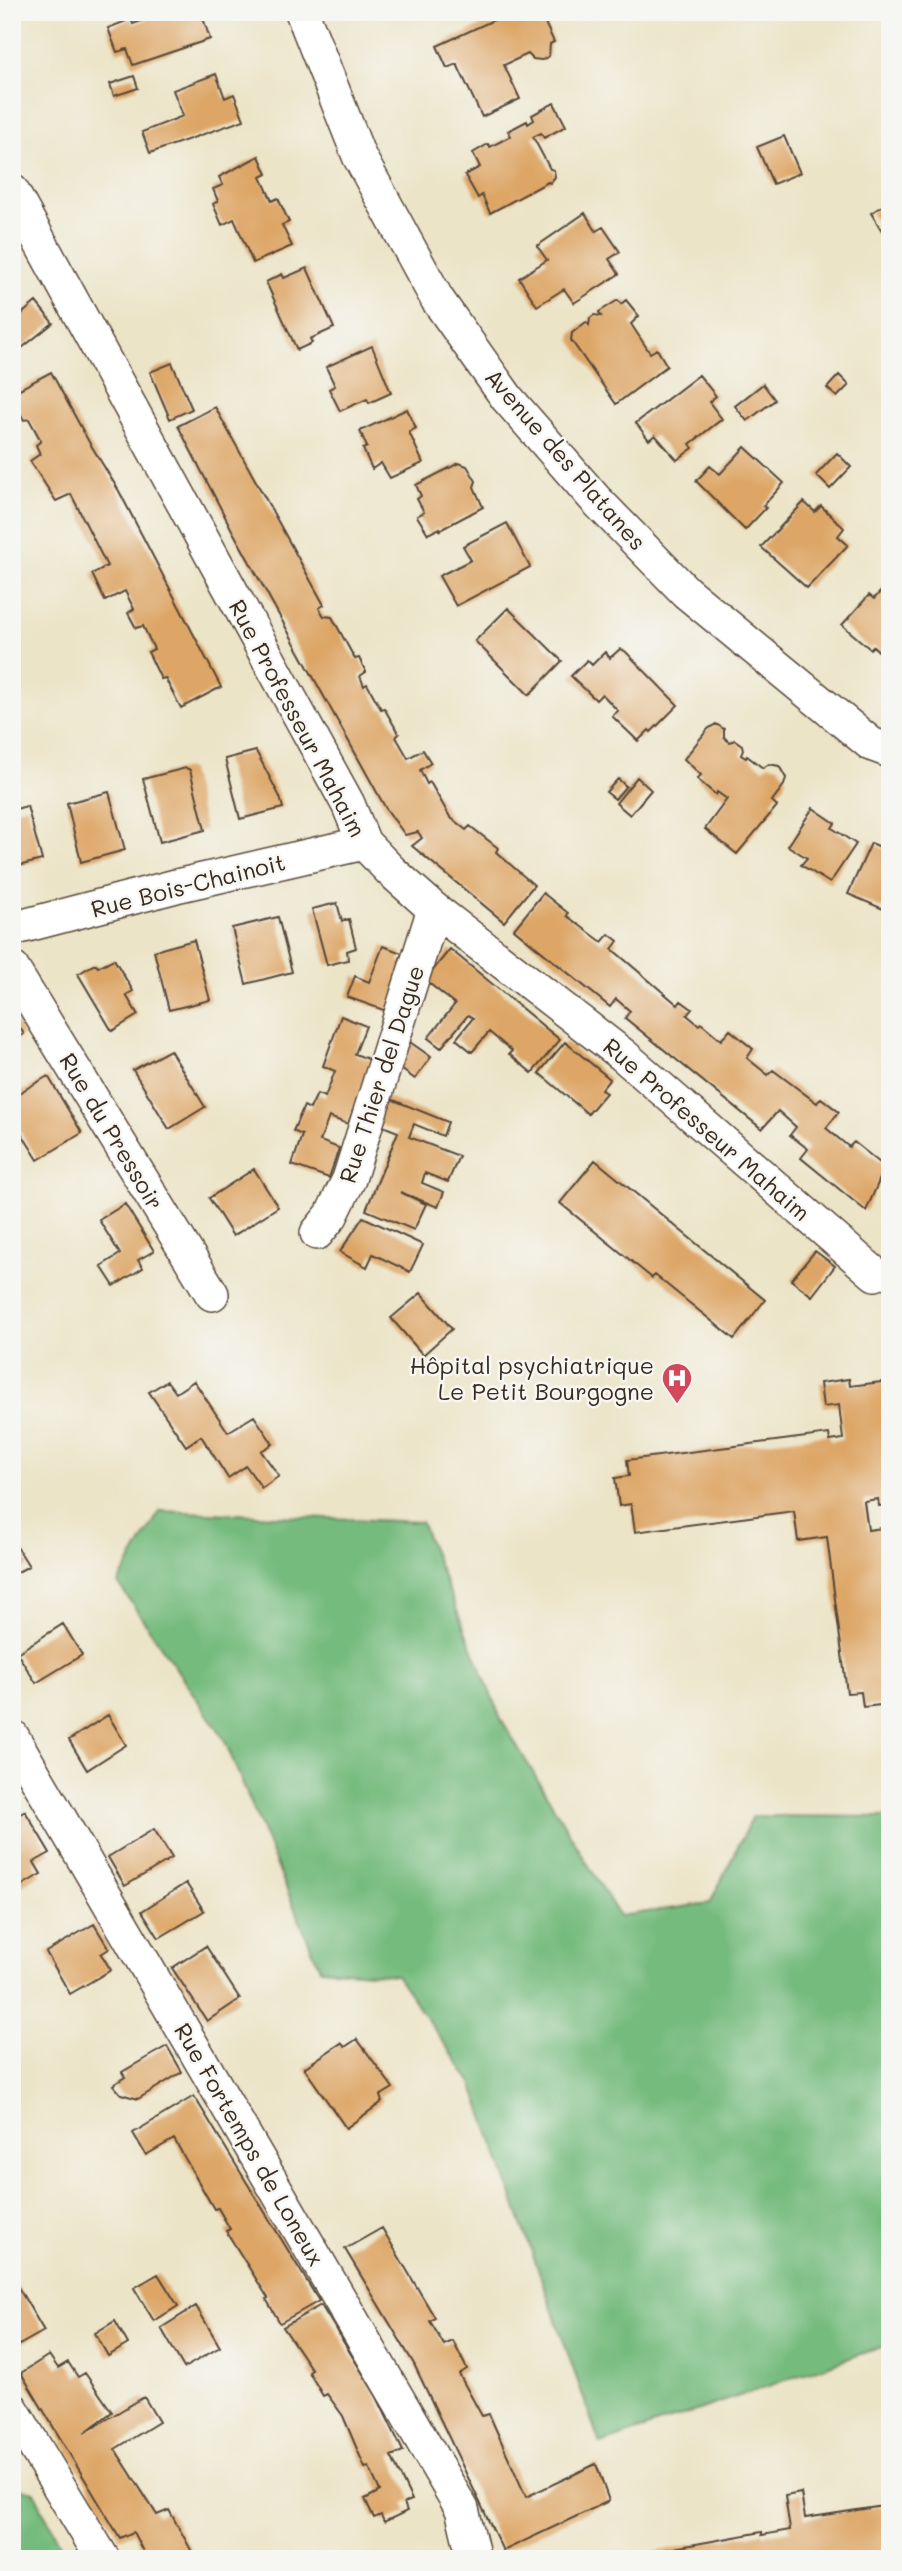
<svg xmlns="http://www.w3.org/2000/svg" width="902" height="2571" viewBox="0 0 902 2571" font-family="Mali,sans-serif">
	<style>
		.forest { fill: #76bb7e; stroke: #58724e; stroke-width: 2 }
		.building { fill: #dda666 }
		.lines { fill: none; stroke-linecap: round; stroke-linejoin: round }
		.street-casing { stroke: #564637; stroke-width: 36 }
		.street { stroke: #fff; stroke-width: 33 }
		.labels { text-anchor: middle; dominant-baseline: central; stroke-width: 5; stroke-linejoin: round; paint-order: stroke }
		.street-label { font-size: 23px; fill: #3b2a1e; stroke: #f6f6f2 }
		.poi-label { font-size: 23px; fill: #3b2a1e; stroke: #f6f6f2; text-anchor: end }
	</style>
	<rect width="100%" height="100%" fill="#f6f6f2"/>
	<filter id="ink" filterUnits="userSpaceOnUse"><feTurbulence type="fractalNoise" baseFrequency=".0143" numOctaves="2"/><feDisplacementMap in="SourceGraphic" scale="14" xChannelSelector="R" yChannelSelector="G"/><feConvolveMatrix kernelMatrix="1 2 1 2 8 2 1 2 1" color-interpolation-filters="sRGB"/></filter>
	<filter id="wash" filterUnits="userSpaceOnUse"><feTurbulence type="fractalNoise" baseFrequency=".00686" numOctaves="4" result="noise"/><feDisplacementMap in="SourceGraphic" scale="28" xChannelSelector="R" yChannelSelector="G"/><feGaussianBlur stdDeviation="1.57" result="paint"/><feColorMatrix in="noise" values="0 0 0 0 0 0 0 0 0 0 0 0 0 0 0 0 0 1.4 0 .05"/><feComposite in="paint" operator="in"/></filter>
	<g filter="url(#wash)">
		<rect width="100%" height="100%" fill="#ece4c7"/>
		<!-- forest -->
		<path class="forest" d="M 160,1511 L 421,1522 L 501,1719 L 619,1916 L 710,1903 L 753,1816 L 890,1817 L 890,2344 L 600,2444 L 472,2083 L 396,1975 L 320,1969 L 224,1739 L 118,1583 Z
			M 12,2486 L 34,2492 L 67,2559 L 12,2559 Z"/>
		<g id="blocks">
			<!-- building -->
			<path class="building" d="M 148,12 L 201,12 L 210,39 L 133,65 L 127,49 L 117,52 L 108,28 L 131,19 L 133,24 L 150,18 Z
				M 511,12 L 540,12 L 554,42 L 550,44 L 549,56 L 542,60 L 533,59 L 528,54 L 504,65 L 520,99 L 482,117 L 457,64 L 447,68 L 437,46 Z
				M 216,74 L 225,98 L 234,94 L 244,120 L 150,153 L 142,132 L 183,116 L 173,90 Z
				M 134,76 L 138,88 L 114,96 L 110,84 Z
				M 554,103 L 566,126 L 544,138 L 541,133 L 533,137 L 550,169 L 554,170 L 555,177 L 550,183 L 548,182 L 490,213 L 482,195 L 478,198 L 465,175 L 480,167 L 473,153 L 488,144 L 490,147 L 511,136 L 508,131 L 527,121 L 528,124 L 534,120 L 532,115 Z
				M 784,136 L 800,173 L 773,184 L 757,147 Z
				M 259,156 L 267,174 L 261,177 L 272,201 L 278,198 L 289,222 L 282,225 L 292,246 L 253,263 L 234,219 L 222,225 L 213,204 L 218,201 L 213,189 L 223,185 L 219,177 Z
				M 890,201 L 890,244 L 871,213 Z
				M 585,213 L 596,231 L 603,227 L 620,252 L 609,259 L 619,274 L 574,303 L 564,289 L 537,306 L 519,278 L 547,260 L 537,246 Z
				M 307,268 L 334,328 L 310,339 L 312,343 L 297,350 L 266,282 L 282,274 L 284,278 Z
				M 618,300 L 621,304 L 626,300 L 639,316 L 631,324 L 650,353 L 657,349 L 667,366 L 616,404 L 571,340 L 572,333 L 586,322 L 589,325 L 590,318 L 594,315 L 601,316 L 599,312 Z
				M 36,302 L 53,323 L 12,356 L 12,322 Z
				M 372,346 L 391,393 L 369,403 L 367,399 L 340,411 L 329,389 L 335,386 L 326,367 Z
				M 172,363 L 192,409 L 170,419 L 150,372 Z
				M 51,372 L 89,442 L 119,491 L 221,687 L 181,708 L 165,678 L 161,679 L 148,652 L 154,649 L 143,626 L 136,628 L 128,613 L 134,609 L 125,591 L 105,601 L 92,574 L 107,566 L 71,494 L 56,501 L 30,461 L 40,454 L 36,445 L 41,441 L 29,419 L 24,420 L 12,399 L 12,393 Z
				M 699,375 L 716,396 L 709,402 L 722,419 L 690,444 L 693,448 L 677,460 L 655,435 L 649,440 L 636,423 Z
				M 839,375 L 849,385 L 837,397 L 827,388 Z
				M 763,384 L 775,400 L 747,421 L 735,406 Z
				M 215,407 L 324,605 L 319,608 L 324,616 L 332,617 L 355,659 L 359,658 L 366,672 L 360,676 L 364,686 L 367,684 L 381,709 L 384,708 L 399,734 L 396,737 L 408,758 L 423,750 L 431,763 L 420,770 L 427,784 L 430,782 L 450,817 L 466,830 L 470,826 L 498,848 L 496,852 L 534,885 L 504,922 L 412,846 L 422,838 L 418,832 L 405,835 L 385,807 L 232,530 L 178,426 Z
				M 407,409 L 416,428 L 409,432 L 423,463 L 390,478 L 381,463 L 372,469 L 363,449 L 367,447 L 360,431 Z
				M 745,447 L 784,483 L 763,506 L 766,508 L 745,530 L 696,481 L 710,466 L 720,474 Z
				M 837,453 L 851,467 L 830,489 L 816,475 Z
				M 459,463 L 467,466 L 476,481 L 474,487 L 483,507 L 440,530 L 440,528 L 428,534 L 417,516 L 424,512 L 417,499 L 421,496 L 416,485 Z
				M 804,502 L 815,512 L 821,506 L 844,528 L 838,536 L 848,545 L 807,588 L 761,547 Z
				M 507,523 L 530,567 L 456,606 L 439,576 L 471,560 L 463,546 Z
				M 890,588 L 890,654 L 886,658 L 873,646 L 870,649 L 842,625 L 869,595 L 874,599 L 883,589 L 886,592 Z
				M 508,608 L 562,661 L 529,695 L 475,641 Z
				M 620,649 L 625,651 L 678,705 L 651,732 L 649,730 L 638,741 L 612,716 L 618,711 L 602,694 L 596,700 L 571,676 L 587,660 L 592,665 L 605,652 L 610,658 Z
				M 716,724 L 724,729 L 724,737 L 729,742 L 735,740 L 742,745 L 743,750 L 741,755 L 746,758 L 747,756 L 763,768 L 769,764 L 779,766 L 786,778 L 784,785 L 772,801 L 777,806 L 737,854 L 705,829 L 727,799 L 717,792 L 716,795 L 697,779 L 701,775 L 684,759 L 708,729 Z
				M 256,751 L 280,797 L 283,808 L 240,819 L 225,759 Z
				M 186,768 L 190,770 L 205,830 L 160,842 L 143,779 Z
				M 637,777 L 651,790 L 630,815 L 616,803 Z
				M 618,779 L 626,786 L 615,799 L 606,792 Z
				M 109,792 L 125,850 L 81,862 L 67,803 Z
				M 27,806 L 42,860 L 14,867 L 12,859 L 12,810 Z
				M 813,808 L 835,823 L 832,828 L 856,844 L 830,883 L 801,865 L 807,858 L 788,846 Z
				M 871,843 L 890,851 L 890,912 L 848,894 Z
				M 543,893 L 568,913 L 567,916 L 602,942 L 609,934 L 618,941 L 612,949 L 678,1005 L 681,1001 L 692,1009 L 687,1015 L 699,1025 L 701,1023 L 721,1040 L 730,1030 L 753,1049 L 747,1058 L 768,1075 L 773,1070 L 817,1103 L 821,1098 L 839,1112 L 826,1128 L 849,1147 L 854,1142 L 885,1167 L 866,1211 L 801,1158 L 808,1149 L 790,1135 L 796,1127 L 778,1111 L 762,1129 L 625,1018 L 630,1011 L 616,999 L 610,1007 L 514,929 Z
				M 337,903 L 342,921 L 349,919 L 356,948 L 347,951 L 348,960 L 327,965 L 312,909 Z
				M 278,917 L 292,972 L 246,984 L 232,928 Z
				M 194,940 L 210,1000 L 169,1010 L 154,951 Z
				M 383,946 L 402,953 L 399,962 L 407,964 L 389,1012 L 347,997 L 355,976 L 369,982 Z
				M 450,949 L 560,1040 L 532,1073 L 509,1054 L 512,1051 L 489,1032 L 472,1052 L 456,1039 L 473,1018 L 468,1015 L 441,1048 L 428,1038 L 455,1004 L 425,980 Z
				M 114,959 L 133,991 L 126,995 L 138,1015 L 112,1031 L 78,974 L 95,964 L 98,967 Z
				M 12,1016 L 24,1034 L 12,1042 Z
				M 341,1016 L 366,1026 L 355,1054 L 371,1060 L 348,1124 L 329,1117 L 320,1141 L 339,1148 L 329,1178 L 292,1165 L 302,1135 L 293,1131 L 304,1106 L 310,1109 L 317,1094 L 325,1097 L 335,1071 L 323,1066 Z
				M 410,1042 L 431,1057 L 415,1079 L 394,1064 Z
				M 565,1042 L 610,1079 L 601,1090 L 606,1093 L 588,1114 L 539,1073 Z
				M 170,1050 L 205,1107 L 169,1129 L 133,1070 Z
				M 48,1076 L 82,1133 L 38,1160 L 12,1118 L 12,1097 Z
				M 386,1097 L 448,1122 L 443,1136 L 414,1124 L 409,1137 L 459,1156 L 448,1182 L 425,1173 L 422,1183 L 444,1192 L 438,1207 L 400,1192 L 426,1204 L 414,1230 L 366,1210 L 398,1132 L 375,1123 Z
				M 595,1160 L 765,1300 L 734,1339 L 655,1275 L 652,1278 L 560,1203 Z
				M 254,1169 L 278,1207 L 233,1236 L 209,1198 Z
				M 125,1204 L 154,1251 L 138,1260 L 143,1268 L 114,1286 L 101,1266 L 120,1254 L 99,1220 Z
				M 363,1217 L 423,1245 L 410,1272 L 373,1254 L 367,1267 L 340,1252 Z
				M 815,1251 L 835,1266 L 812,1296 L 791,1280 Z
				M 421,1293 L 452,1329 L 423,1355 L 391,1318 Z
				M 849,1379 L 850,1386 L 890,1381 L 890,1505 L 879,1506 L 878,1499 L 864,1501 L 868,1530 L 890,1527 L 890,1704 L 863,1707 L 861,1692 L 847,1693 L 827,1537 L 798,1541 L 794,1511 L 635,1532 L 631,1504 L 619,1506 L 615,1478 L 629,1476 L 627,1460 L 829,1434 L 830,1441 L 843,1439 L 839,1405 L 823,1407 L 820,1383 Z
				M 167,1381 L 176,1393 L 194,1381 L 228,1432 L 254,1416 L 273,1444 L 261,1451 L 279,1476 L 262,1488 L 246,1466 L 228,1478 L 201,1436 L 186,1446 L 149,1392 Z
				M 12,1539 L 29,1566 L 12,1575 Z
				M 63,1624 L 82,1655 L 36,1683 L 17,1653 Z
				M 108,1715 L 126,1745 L 87,1770 L 69,1740 Z
				M 25,1811 L 50,1853 L 34,1862 L 41,1874 L 12,1891 L 12,1819 Z
				M 154,1829 L 172,1858 L 125,1886 L 108,1857 Z
				M 186,1883 L 204,1911 L 159,1938 L 142,1911 Z
				M 94,1924 L 109,1949 L 101,1954 L 111,1970 L 70,1994 L 46,1952 Z
				M 206,1946 L 240,1999 L 207,2021 L 172,1968 Z
				M 357,2039 L 393,2088 L 380,2096 L 382,2102 L 346,2128 L 304,2068 L 341,2043 L 345,2047 Z
				M 167,2046 L 182,2072 L 138,2099 L 121,2094 L 113,2085 L 125,2077 L 122,2072 Z
				M 194,2096 L 319,2301 L 280,2323 L 266,2299 L 268,2298 L 226,2231 L 230,2229 L 218,2208 L 214,2209 L 174,2139 L 146,2155 L 133,2133 Z
				M 382,2228 L 435,2318 L 430,2321 L 444,2345 L 453,2341 L 467,2369 L 459,2374 L 482,2416 L 489,2414 L 526,2497 L 596,2464 L 609,2501 L 503,2551 L 414,2364 L 345,2249 Z
				M 158,2274 L 178,2306 L 154,2321 L 134,2288 Z
				M 12,2277 L 44,2331 L 12,2349 Z
				M 321,2305 L 377,2397 L 403,2451 L 391,2456 L 412,2500 L 404,2503 L 407,2511 L 384,2522 L 381,2515 L 374,2518 L 365,2499 L 380,2491 L 369,2467 L 365,2468 L 343,2416 L 327,2394 L 323,2396 L 309,2372 L 312,2370 L 283,2327 Z
				M 196,2306 L 220,2347 L 184,2368 L 161,2328 Z
				M 115,2321 L 128,2344 L 108,2356 L 95,2333 Z
				M 49,2355 L 58,2368 L 68,2362 L 78,2377 L 85,2373 L 112,2412 L 84,2433 L 144,2397 L 159,2422 L 115,2449 L 157,2515 L 169,2510 L 196,2559 L 147,2559 L 133,2532 L 120,2538 L 21,2373 Z
				M 801,2493 L 805,2518 L 890,2505 L 890,2553 L 852,2559 L 647,2559 L 646,2553 L 762,2532 L 762,2535 L 790,2530 L 785,2496 Z"/>
		</g>
	</g>
	<g filter="url(#ink)">
		<use href="#blocks" fill-opacity="0" stroke="#564637" stroke-width="2"/>
		<g class="lines">
			<!-- street casing -->
			<g class="street-casing">
				<path id="street" d="M 302,12 L 359,156 L 437,299 L 507,398 L 596,500 L 686,592 L 871,744 L 890,751
					M 12,191 L 348,804 L 364,843 L 391,871 L 434,909 L 623,1055 L 875,1274
					M 12,929 L 176,886 L 364,843
					M 12,968 L 212,1294
					M 317,1233 L 331,1216 L 349,1179 L 434,909
					M 12,1736 L 462,2509 L 474,2559
					M 12,2409 L 103,2559"/>
			</g>
			<!-- street -->
			<use href="#street" class="street"/>
		</g>
	</g>
	<!-- icons -->
	<defs>
		<g id="hospital-pin" transform="scale(1.575)"><path d="M0 17L-7.5 6A9.5 9.5 0 1 1 7.5 6Z" fill="#d1495b" stroke="#f6f6f2"/><path d="M-5-5h3v3.5h4V-5h3V5h-3V1.5h-4V5h-3Z" fill="#fff"/></g>
	</defs>
	<g fill-rule="evenodd">
		<use href="#hospital-pin" x="677" y="1378"/>
	</g>
	<g class="labels">
		<!-- street labels -->
		<g class="street-label">
			<text transform="translate(566 459) rotate(49)">Avenue des Platanes</text>
			<text transform="translate(298 718) rotate(62)">Rue Professeur Mahaim</text>
			<text transform="translate(188 885) rotate(-14)">Rue Bois-Chainoit</text>
			<text transform="translate(381 1074) rotate(-72)">Rue Thier del Dague</text>
			<text transform="translate(707 1129) rotate(41)">Rue Professeur Mahaim</text>
			<text transform="translate(112 1131) rotate(59)">Rue du Pressoir</text>
			<text transform="translate(250 2144) rotate(60)">Rue Fortemps de Loneux</text>
		</g>
		<!-- poi labels -->
		<g class="poi-label">
			<text x="654" y="1365">Hôpital psychiatrique<tspan x="654" dy="26">Le Petit Bourgogne</tspan></text>
		</g>
	</g>
	<!-- margin -->
	<rect width="902" height="2571" fill="none" stroke="#f6f6f2" stroke-width="42"/>
</svg>
